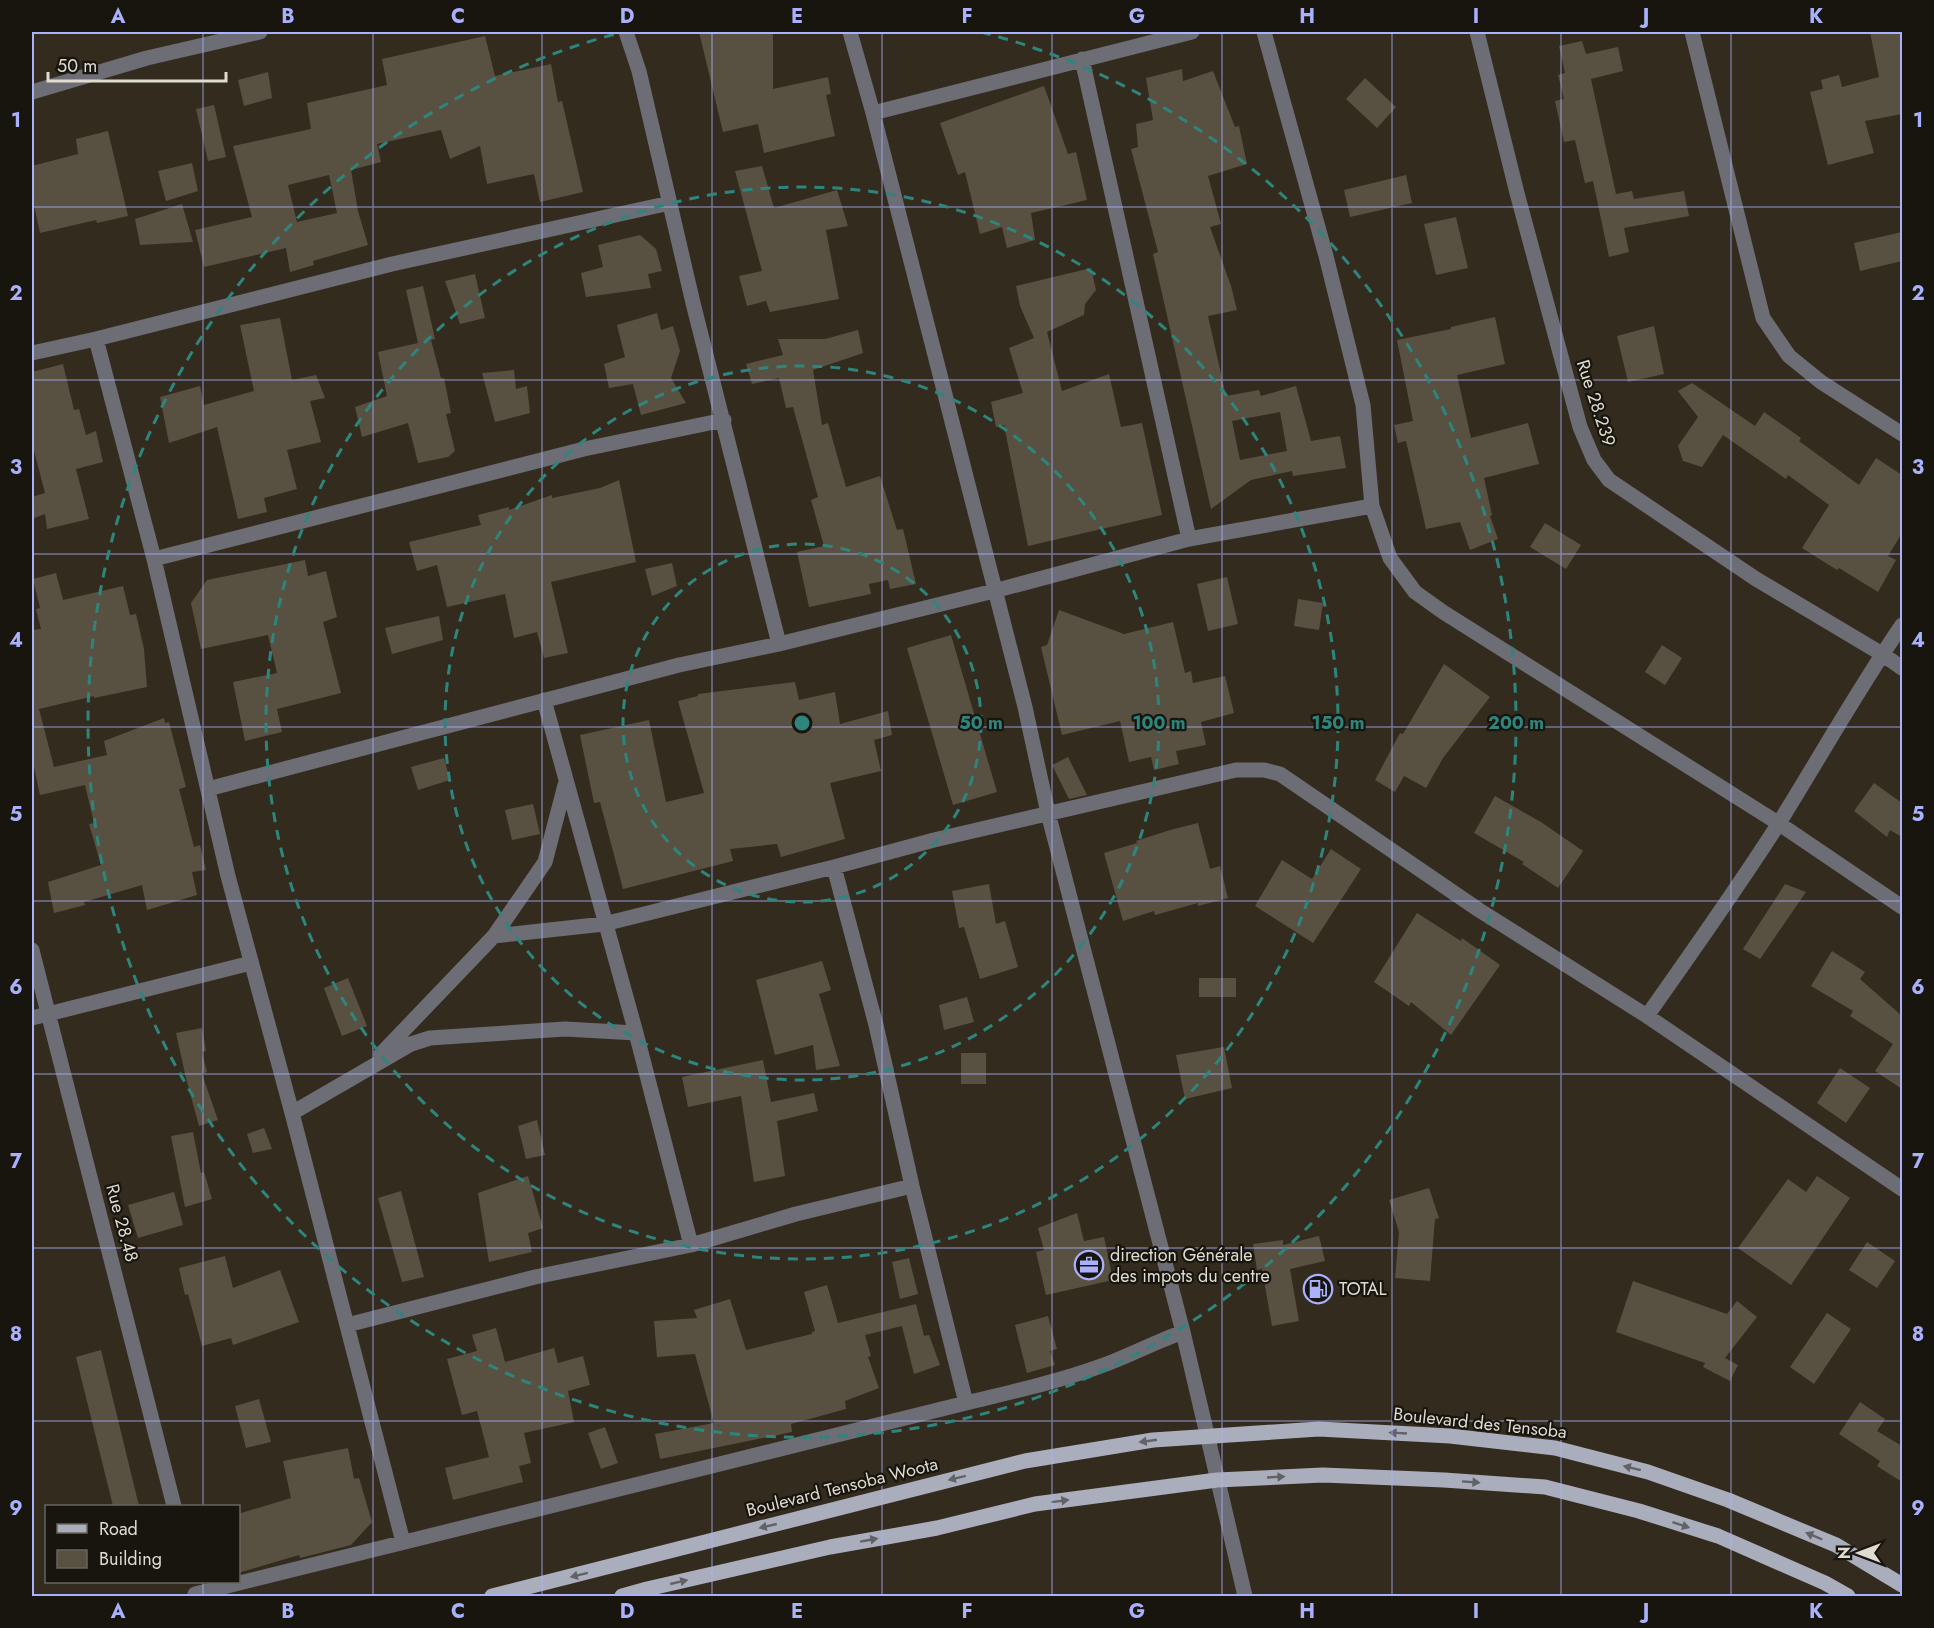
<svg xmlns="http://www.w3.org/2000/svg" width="1934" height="1628" viewBox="0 0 1934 1628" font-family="Jost,sans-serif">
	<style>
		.building { fill: #585141; fill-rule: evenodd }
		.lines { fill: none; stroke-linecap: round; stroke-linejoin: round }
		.minor { stroke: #6c6d75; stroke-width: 15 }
		.major { stroke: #aaadbc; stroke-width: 15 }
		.oneway { fill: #616166 }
		.grid { fill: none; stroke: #a9b0fc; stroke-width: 1.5; stroke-opacity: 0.55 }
		.ring { fill: none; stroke: #2e857d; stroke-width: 3; stroke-dasharray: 10 8 }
		.labels { text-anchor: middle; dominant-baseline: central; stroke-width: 4.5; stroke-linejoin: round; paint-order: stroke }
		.street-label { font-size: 18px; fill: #dfdbd1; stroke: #18150f }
		.poi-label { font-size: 18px; fill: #dfdbd1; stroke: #18150f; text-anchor: start }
		.centre { fill: #2e857d; stroke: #18150f; stroke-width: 3 }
		.ring-label { font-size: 18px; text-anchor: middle; font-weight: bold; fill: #2e857d; stroke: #18150f; stroke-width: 4.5; stroke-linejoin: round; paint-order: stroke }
		.neatline { fill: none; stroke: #a9b0fc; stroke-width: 2 }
		.grid-label { font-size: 20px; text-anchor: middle; font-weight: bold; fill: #a9b0fc }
	</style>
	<rect width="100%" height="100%" fill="#332c1e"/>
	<!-- building -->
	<path class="building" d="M 699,32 L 773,32 L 773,89 L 828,77 L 831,94 L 826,95 L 835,136 L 764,153 L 758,124 L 723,132 Z
		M 1870,32 L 1902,32 L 1902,114 L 1865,121 L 1874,153 L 1828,165 L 1810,92 L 1823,89 L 1821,80 L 1839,75 L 1842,87 L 1879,77 Z
		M 485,36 L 495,76 L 551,64 L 558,102 L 562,101 L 583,192 L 540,202 L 534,174 L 487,184 L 480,146 L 450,159 L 441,130 L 377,144 L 381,162 L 351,170 L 358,211 L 368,245 L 313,261 L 314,265 L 290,272 L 286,248 L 204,267 L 195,230 L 252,217 L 233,146 L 311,129 L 307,103 L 387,85 L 382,59 ZM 329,175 L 337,213 L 297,222 L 288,185 Z
		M 1582,41 L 1586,54 L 1618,47 L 1623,71 L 1591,79 L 1616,194 L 1632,191 L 1634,199 L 1684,191 L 1689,216 L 1624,228 L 1629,252 L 1609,257 L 1593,181 L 1585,183 L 1575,140 L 1564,142 L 1555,101 L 1564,99 L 1558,75 L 1565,73 L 1559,46 Z
		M 1182,69 L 1183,81 L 1213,71 L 1235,127 L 1239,126 L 1247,164 L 1208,176 L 1221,224 L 1210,227 L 1231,286 L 1237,310 L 1208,316 L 1226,396 L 1259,390 L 1261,396 L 1296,386 L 1311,441 L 1340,436 L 1346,468 L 1293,476 L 1292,471 L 1251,480 L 1211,509 L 1153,254 L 1158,252 L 1131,149 L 1138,147 L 1136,124 L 1153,120 L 1146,78 ZM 1280,412 L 1287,451 L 1240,460 L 1232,421 Z
		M 268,72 L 272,98 L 244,106 L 238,80 Z
		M 1365,78 L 1396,107 L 1377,128 L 1346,99 Z
		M 1044,86 L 1068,154 L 1076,152 L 1087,200 L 1031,213 L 1035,240 L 1007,248 L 1002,227 L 980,234 L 965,172 L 958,175 L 940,123 Z
		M 214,105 L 226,157 L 208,161 L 196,109 Z
		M 108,131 L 128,216 L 97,223 L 96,220 L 40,233 L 32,196 L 32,166 L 78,154 L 76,139 Z
		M 192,163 L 198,191 L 166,201 L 158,171 Z
		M 762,166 L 774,208 L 837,190 L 848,226 L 826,230 L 839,299 L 770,312 L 766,301 L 747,306 L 739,276 L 762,271 L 735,171 Z
		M 1406,175 L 1412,203 L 1350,217 L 1344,190 Z
		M 182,204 L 193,242 L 140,245 L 135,219 Z
		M 1456,217 L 1468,268 L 1436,275 L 1424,224 Z
		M 1902,232 L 1902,261 L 1860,271 L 1854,243 Z
		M 640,235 L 656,249 L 662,271 L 648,274 L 651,288 L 586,297 L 581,273 L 603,267 L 598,245 Z
		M 1091,268 L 1096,290 L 1085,304 L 1084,315 L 1047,332 L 1062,391 L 1109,374 L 1121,427 L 1142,423 L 1162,515 L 1028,546 L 1004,425 L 996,427 L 991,402 L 1023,393 L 1009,348 L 1034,338 L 1020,306 L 1016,286 Z
		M 475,274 L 485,318 L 460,324 L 445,281 Z
		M 423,286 L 435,339 L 431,340 L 441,378 L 444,378 L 451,413 L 446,414 L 455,451 L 448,457 L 418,463 L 408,423 L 362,437 L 355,407 L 387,396 L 378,352 L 418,343 L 406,290 Z
		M 657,313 L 661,330 L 673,326 L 680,351 L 671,378 L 686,403 L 641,415 L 633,384 L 609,388 L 604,364 L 625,357 L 617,325 Z
		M 1495,317 L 1505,364 L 1457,375 L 1471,438 L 1528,423 L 1539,464 L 1484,478 L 1492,515 L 1490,516 L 1498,539 L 1470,550 L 1460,522 L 1426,529 L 1406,441 L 1398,443 L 1394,425 L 1413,421 L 1397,340 L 1451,329 L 1451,327 Z
		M 280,318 L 292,380 L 316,375 L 325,398 L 310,401 L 321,442 L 287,450 L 297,489 L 264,498 L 267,512 L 238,519 L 217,427 L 169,443 L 160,397 L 200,386 L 204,405 L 254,391 L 240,325 Z
		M 1654,326 L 1664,374 L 1628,382 L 1617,336 Z
		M 858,330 L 863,353 L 813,370 L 822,425 L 828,423 L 846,487 L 880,476 L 897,530 L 903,529 L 916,584 L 890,589 L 888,580 L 869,584 L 871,594 L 809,607 L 797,552 L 824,546 L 811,500 L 818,497 L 793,407 L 786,408 L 779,378 L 752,384 L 746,364 L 783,355 L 778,339 L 825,339 Z
		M 63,364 L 74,410 L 79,409 L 86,435 L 96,431 L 103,462 L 76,469 L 89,519 L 47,529 L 45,514 L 32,519 L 32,497 L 45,493 L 32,443 L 32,372 Z
		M 514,370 L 516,389 L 527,386 L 530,413 L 495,422 L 482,373 Z
		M 1692,383 L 1755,426 L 1764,412 L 1801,438 L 1799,441 L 1859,485 L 1876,458 L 1902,475 L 1902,533 L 1888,556 L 1896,560 L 1878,592 L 1839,568 L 1837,570 L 1802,548 L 1829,505 L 1788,475 L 1786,479 L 1723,435 L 1702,467 L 1683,461 L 1678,446 L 1698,417 L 1678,391 Z
		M 619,480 L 636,562 L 551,582 L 568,653 L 544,658 L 537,632 L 514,638 L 505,594 L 447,607 L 437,565 L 417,571 L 409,542 L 481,525 L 478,515 L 509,507 L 509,510 L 552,495 L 552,498 L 600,488 Z
		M 1545,523 L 1581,545 L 1566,569 L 1530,547 Z
		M 305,560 L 308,576 L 326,571 L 337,617 L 323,622 L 341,693 L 277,709 L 282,732 L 245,741 L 233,682 L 277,673 L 268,635 L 201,649 L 191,603 L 207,580 Z
		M 672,563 L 677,586 L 652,596 L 645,569 Z
		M 56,573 L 63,600 L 123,586 L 130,615 L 136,614 L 144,649 L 147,687 L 94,698 L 94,696 L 39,709 L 54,767 L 107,755 L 104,741 L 164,718 L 165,723 L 169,722 L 186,787 L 179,789 L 194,847 L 200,845 L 206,870 L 192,872 L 197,895 L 147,910 L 142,885 L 84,902 L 85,905 L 54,913 L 48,882 L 101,865 L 89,824 L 94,823 L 85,785 L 40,795 L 32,758 L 32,630 L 41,629 L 36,609 L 40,608 L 33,579 Z
		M 1227,577 L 1238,624 L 1208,631 L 1197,584 Z
		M 1298,599 L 1323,603 L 1319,630 L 1294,626 Z
		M 1059,610 L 1124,634 L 1173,622 L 1185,673 L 1191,671 L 1193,683 L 1225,676 L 1234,713 L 1201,722 L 1206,745 L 1176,751 L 1179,764 L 1154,770 L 1151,757 L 1129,762 L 1120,721 L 1062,735 L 1041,647 L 1047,645 Z
		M 439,616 L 443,640 L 392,654 L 385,628 Z
		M 951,635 L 997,792 L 953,805 L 907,648 Z
		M 1662,645 L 1682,658 L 1665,685 L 1645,672 Z
		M 1444,664 L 1490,697 L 1443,758 L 1426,788 L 1404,776 L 1395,792 L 1375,780 L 1400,733 L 1403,734 Z
		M 795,682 L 799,700 L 835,692 L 840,724 L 888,711 L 892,735 L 874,740 L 881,771 L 830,783 L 845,839 L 781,857 L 777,844 L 730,849 L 733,861 L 623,889 L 600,802 L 594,803 L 580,735 L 649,720 L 666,802 L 704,793 L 678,701 L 698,696 L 698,694 Z
		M 1068,757 L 1087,795 L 1069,799 L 1052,765 Z
		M 444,758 L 450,780 L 418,790 L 411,767 Z
		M 1874,783 L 1902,803 L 1902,837 L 1890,830 L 1887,837 L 1854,811 Z
		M 1495,796 L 1541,822 L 1583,851 L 1558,888 L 1522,864 L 1524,862 L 1474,833 Z
		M 533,804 L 540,834 L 512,840 L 505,810 Z
		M 1198,823 L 1210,869 L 1220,866 L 1228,898 L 1198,906 L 1198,903 L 1155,915 L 1154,911 L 1123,921 L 1104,853 L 1137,843 L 1136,841 L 1170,830 Z
		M 1331,849 L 1361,869 L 1313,943 L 1255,906 L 1282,860 L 1312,879 Z
		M 989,884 L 996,924 L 1005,921 L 1018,967 L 980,979 L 964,927 L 959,928 L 952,891 Z
		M 1785,884 L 1806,892 L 1760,959 L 1743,949 Z
		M 1417,913 L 1461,941 L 1462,938 L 1500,965 L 1451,1035 L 1411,1002 L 1409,1006 L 1374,982 Z
		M 1832,951 L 1865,972 L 1860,979 L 1902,1016 L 1902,1089 L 1875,1071 L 1893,1044 L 1850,1016 L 1853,1011 L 1811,986 Z
		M 822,961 L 831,990 L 819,994 L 840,1066 L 816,1070 L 813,1045 L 775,1055 L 756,980 Z
		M 348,978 L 367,1026 L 342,1036 L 324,988 Z
		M 1199,978 L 1236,978 L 1236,997 L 1199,997 Z
		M 967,997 L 974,1022 L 944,1030 L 939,1005 Z
		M 202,1028 L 206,1051 L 202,1052 L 207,1072 L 202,1074 L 218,1120 L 199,1126 L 186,1078 L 176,1033 Z
		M 1224,1047 L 1232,1088 L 1185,1099 L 1176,1055 Z
		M 961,1053 L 986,1053 L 986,1084 L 961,1084 Z
		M 763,1060 L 771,1102 L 814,1093 L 818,1111 L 777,1121 L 785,1176 L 754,1182 L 741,1096 L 688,1107 L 682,1077 Z
		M 1840,1068 L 1870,1088 L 1846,1123 L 1817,1103 Z
		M 537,1120 L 545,1155 L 526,1159 L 518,1126 Z
		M 264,1128 L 272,1149 L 253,1153 L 247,1134 Z
		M 193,1132 L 201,1173 L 204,1172 L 212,1199 L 185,1207 L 171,1136 Z
		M 528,1176 L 543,1228 L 528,1233 L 532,1252 L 489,1262 L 478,1193 Z
		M 1817,1176 L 1850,1198 L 1791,1285 L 1738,1248 L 1788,1179 L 1806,1192 Z
		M 1429,1188 L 1439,1218 L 1435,1219 L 1430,1281 L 1395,1278 L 1399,1232 L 1389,1200 Z
		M 401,1191 L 424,1277 L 402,1282 L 378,1198 Z
		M 174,1192 L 183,1225 L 138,1238 L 128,1205 Z
		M 1077,1213 L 1084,1241 L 1104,1237 L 1113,1280 L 1046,1295 L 1036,1252 L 1044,1250 L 1038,1228 Z
		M 1319,1236 L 1325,1261 L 1290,1269 L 1299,1321 L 1272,1326 L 1262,1269 L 1257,1270 L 1253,1244 L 1283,1240 L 1283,1245 Z
		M 1867,1242 L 1895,1261 L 1877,1288 L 1849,1270 Z
		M 225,1256 L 233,1288 L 280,1270 L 299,1322 L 233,1345 L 231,1338 L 202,1346 L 188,1294 L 185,1295 L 179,1268 Z
		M 909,1258 L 918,1294 L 900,1299 L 892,1262 Z
		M 1633,1281 L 1727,1314 L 1737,1301 L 1757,1317 L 1725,1358 L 1738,1365 L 1730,1381 L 1703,1367 L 1705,1363 L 1616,1332 Z
		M 827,1285 L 838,1323 L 916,1304 L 924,1336 L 929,1335 L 940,1365 L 914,1374 L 902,1326 L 865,1335 L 871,1356 L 868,1357 L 879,1388 L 845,1401 L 846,1409 L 791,1424 L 792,1432 L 660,1459 L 655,1434 L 714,1423 L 695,1354 L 657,1357 L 654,1321 L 697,1318 L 694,1310 L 730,1299 L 746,1350 L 812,1334 L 812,1332 L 815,1331 L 804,1292 Z
		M 1827,1313 L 1851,1329 L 1814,1384 L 1790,1367 Z
		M 1048,1316 L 1057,1349 L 1050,1351 L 1055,1365 L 1027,1373 L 1015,1325 Z
		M 496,1328 L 505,1362 L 554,1348 L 558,1363 L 583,1356 L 590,1385 L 568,1391 L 574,1422 L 524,1433 L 531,1463 L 519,1466 L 523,1482 L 453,1500 L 445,1468 L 489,1457 L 477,1411 L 462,1415 L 447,1359 L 477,1351 L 472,1335 Z
		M 101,1350 L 139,1506 L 113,1506 L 76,1357 Z
		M 259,1399 L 271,1442 L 246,1448 L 235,1406 Z
		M 1860,1402 L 1885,1419 L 1877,1431 L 1902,1446 L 1902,1482 L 1877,1466 L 1880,1461 L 1839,1434 Z
		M 605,1427 L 618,1463 L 601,1469 L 588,1433 Z
		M 348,1448 L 354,1479 L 359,1478 L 372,1522 L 351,1545 L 300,1558 L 299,1555 L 238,1573 L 238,1514 L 291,1498 L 283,1461 Z"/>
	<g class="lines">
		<!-- minor -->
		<path class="minor" d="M 626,32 L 639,71 L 693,303 L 779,644
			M 850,32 L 873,113 L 1025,707 L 1048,813 L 1183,1332 L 1245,1596
			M 1264,32 L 1326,256 L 1363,405 L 1372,506 L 1390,558 L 1415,592 L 1443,612 L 1778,823 L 1902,907
			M 1477,32 L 1517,193 L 1580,427 L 1594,460 L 1609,480 L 1756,579 L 1882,654 L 1902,668
			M 1692,32 L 1763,318 L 1789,356 L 1821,382 L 1902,434
			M 1082,59 L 1189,539
			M 32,92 L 147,58 L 260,32
			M 873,113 L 1192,32
			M 96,339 L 154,559 L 228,876 L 292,1113 L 403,1542
			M 32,353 L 96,339 L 392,264 L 670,203
			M 154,559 L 584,449 L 724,420
			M 544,700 L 636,1033 L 691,1245
			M 208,789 L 679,665 L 779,644 L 994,591 L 1189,539 L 1372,506
			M 494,936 L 604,924 L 834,867 L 934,840 L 1236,770 L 1264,770 L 1280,774 L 1479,910 L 1647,1016 L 1902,1189
			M 32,950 L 174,1506
			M 1647,1016 C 1692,952 1737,889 1779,823 C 1820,757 1858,689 1902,625
			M 32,1018 L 251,963
			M 381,1054 L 494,936 L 545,862 L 565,785
			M 292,1113 L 411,1044 L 430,1038 L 565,1029 L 636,1033
			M 347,1325 L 535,1277 L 691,1245 L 796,1214 L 912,1186
			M 966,1403 C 1011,1392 1057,1382 1101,1366 C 1129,1356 1155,1342 1183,1332
			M 195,1594 L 966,1403 L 912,1186 L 876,1025 L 834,867"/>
		<!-- major -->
		<path class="major" d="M 492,1596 L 1025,1461 L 1153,1440 L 1319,1429 L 1450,1436 L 1555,1448 L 1648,1472 L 1728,1500 L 1836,1545 L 1902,1585
			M 622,1596 L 647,1589 L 830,1547 L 937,1528 L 1035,1504 L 1217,1480 L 1323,1475 L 1444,1480 L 1545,1487 L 1639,1511 L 1718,1536 L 1825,1583 L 1848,1596"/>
	</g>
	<!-- one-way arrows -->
	<defs><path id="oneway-solid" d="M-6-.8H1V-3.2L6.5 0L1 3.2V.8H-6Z" transform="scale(1.5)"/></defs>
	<g class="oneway">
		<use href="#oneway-solid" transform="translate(1398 1433) rotate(-177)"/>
		<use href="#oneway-solid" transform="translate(1148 1441) rotate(172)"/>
		<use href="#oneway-solid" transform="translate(1632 1468) rotate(-166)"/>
		<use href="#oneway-solid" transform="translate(1276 1477) rotate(-3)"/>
		<use href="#oneway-solid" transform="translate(957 1478) rotate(166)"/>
		<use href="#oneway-solid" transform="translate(1471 1482) rotate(4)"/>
		<use href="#oneway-solid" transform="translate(1060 1501) rotate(-7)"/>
		<use href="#oneway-solid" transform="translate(1681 1525) rotate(18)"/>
		<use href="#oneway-solid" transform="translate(768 1526) rotate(167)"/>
		<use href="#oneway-solid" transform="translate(1814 1536) rotate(-157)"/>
		<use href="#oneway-solid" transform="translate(869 1540) rotate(-10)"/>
		<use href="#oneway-solid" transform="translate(579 1575) rotate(166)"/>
		<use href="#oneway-solid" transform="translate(679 1582) rotate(-13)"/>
	</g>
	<!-- grid -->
	<path class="grid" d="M 203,32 L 203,1506M 373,32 L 373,1596M 542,32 L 542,1596M 712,32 L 712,1596M 882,32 L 882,1596M 1052,32 L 1052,1596M 1222,32 L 1222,1596M 1392,32 L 1392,1596M 1561,32 L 1561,1596M 1731,32 L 1731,1596M 32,207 L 1902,207M 32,380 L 1902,380M 32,554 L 1902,554M 32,727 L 1902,727M 32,901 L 1902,901M 32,1074 L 1902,1074M 32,1248 L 1902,1248M 32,1421 L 1902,1421M 203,1582 L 203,1596"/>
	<!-- distance rings -->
	<g class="ring">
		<circle cx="802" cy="723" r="179"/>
		<circle cx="802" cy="723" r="357"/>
		<circle cx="802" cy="723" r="536"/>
		<path d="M981 32A714 714 0 1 1 623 32"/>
	</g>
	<!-- icons -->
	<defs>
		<g id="office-ring" transform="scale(1.5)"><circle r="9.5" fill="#18150f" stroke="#a9b0fc" stroke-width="1.5"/><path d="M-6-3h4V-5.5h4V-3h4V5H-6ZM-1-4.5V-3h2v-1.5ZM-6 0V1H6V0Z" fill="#a9b0fc"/></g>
		<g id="fuel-ring" transform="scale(1.5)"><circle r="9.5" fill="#18150f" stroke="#a9b0fc" stroke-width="1.5"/><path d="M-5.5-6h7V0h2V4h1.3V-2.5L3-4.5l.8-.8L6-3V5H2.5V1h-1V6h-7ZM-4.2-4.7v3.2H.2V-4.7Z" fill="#a9b0fc"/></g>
	</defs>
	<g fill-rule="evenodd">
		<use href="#office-ring" x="1089" y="1265"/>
		<use href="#fuel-ring" x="1318" y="1289"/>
	</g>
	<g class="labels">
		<!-- street labels -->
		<g class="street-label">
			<text transform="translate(1596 403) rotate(72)">Rue 28.239</text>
			<text transform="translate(122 1223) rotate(75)">Rue 28.48</text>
			<text transform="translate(1480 1423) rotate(6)">Boulevard des Tensoba</text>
			<text transform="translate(842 1487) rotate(-14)">Boulevard Tensoba Woota</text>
		</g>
		<!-- poi labels -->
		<g class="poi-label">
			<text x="1110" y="1255">direction Générale<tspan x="1110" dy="21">des impots du centre</tspan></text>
			<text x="1339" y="1289">TOTAL</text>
		</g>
	</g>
	<circle cx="802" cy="723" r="9" class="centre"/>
	<g class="ring-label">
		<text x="981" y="729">50 m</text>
		<text x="1159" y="729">100 m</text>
		<text x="1338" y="729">150 m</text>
		<text x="1516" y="729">200 m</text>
	</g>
	<!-- border -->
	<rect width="1934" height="1628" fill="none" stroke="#18150f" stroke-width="66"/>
	<!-- legend -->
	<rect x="45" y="1505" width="195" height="78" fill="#18150f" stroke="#68645d" stroke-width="1.5"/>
	<rect x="57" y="1524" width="30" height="9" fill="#aaadbc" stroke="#68645d" stroke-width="1.5"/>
	<text x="99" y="1535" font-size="18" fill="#dfdbd1">Road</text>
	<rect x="57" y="1550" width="30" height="18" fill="#585141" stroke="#68645d" stroke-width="1.5"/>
	<text x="99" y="1565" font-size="18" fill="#dfdbd1">Building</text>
	<!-- north arrow -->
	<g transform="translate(1859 1553) rotate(270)" stroke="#18150f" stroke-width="4.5" paint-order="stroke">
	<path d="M0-4.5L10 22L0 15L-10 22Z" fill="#dfdbd1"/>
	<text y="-9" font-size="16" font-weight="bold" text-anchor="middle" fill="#dfdbd1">N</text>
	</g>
	<!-- scale -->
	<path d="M48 72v9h178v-9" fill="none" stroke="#dfdbd1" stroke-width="3"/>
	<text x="57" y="72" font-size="18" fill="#dfdbd1" stroke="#18150f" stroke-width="4.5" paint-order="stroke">50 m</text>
	<rect x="33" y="33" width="1868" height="1562" class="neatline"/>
	<g class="grid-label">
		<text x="118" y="23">A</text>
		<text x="288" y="23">B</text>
		<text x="458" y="23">C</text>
		<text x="627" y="23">D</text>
		<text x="797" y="23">E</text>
		<text x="967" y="23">F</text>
		<text x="1137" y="23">G</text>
		<text x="1307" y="23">H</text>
		<text x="1476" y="23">I</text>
		<text x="1646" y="23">J</text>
		<text x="1816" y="23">K</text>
		<text x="16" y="127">1</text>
		<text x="1918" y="127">1</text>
		<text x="16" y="300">2</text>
		<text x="1918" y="300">2</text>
		<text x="16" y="474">3</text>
		<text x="1918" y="474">3</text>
		<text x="16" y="647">4</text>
		<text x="1918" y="647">4</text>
		<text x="16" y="821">5</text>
		<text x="1918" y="821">5</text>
		<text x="16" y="994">6</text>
		<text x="1918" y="994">6</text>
		<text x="16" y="1168">7</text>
		<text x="1918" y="1168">7</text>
		<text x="16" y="1341">8</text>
		<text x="1918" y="1341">8</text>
		<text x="16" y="1515">9</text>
		<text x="1918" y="1515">9</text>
		<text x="118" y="1618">A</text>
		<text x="288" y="1618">B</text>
		<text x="458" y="1618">C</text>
		<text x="627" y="1618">D</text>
		<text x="797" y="1618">E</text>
		<text x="967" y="1618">F</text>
		<text x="1137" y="1618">G</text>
		<text x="1307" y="1618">H</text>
		<text x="1476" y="1618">I</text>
		<text x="1646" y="1618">J</text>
		<text x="1816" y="1618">K</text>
	</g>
</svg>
